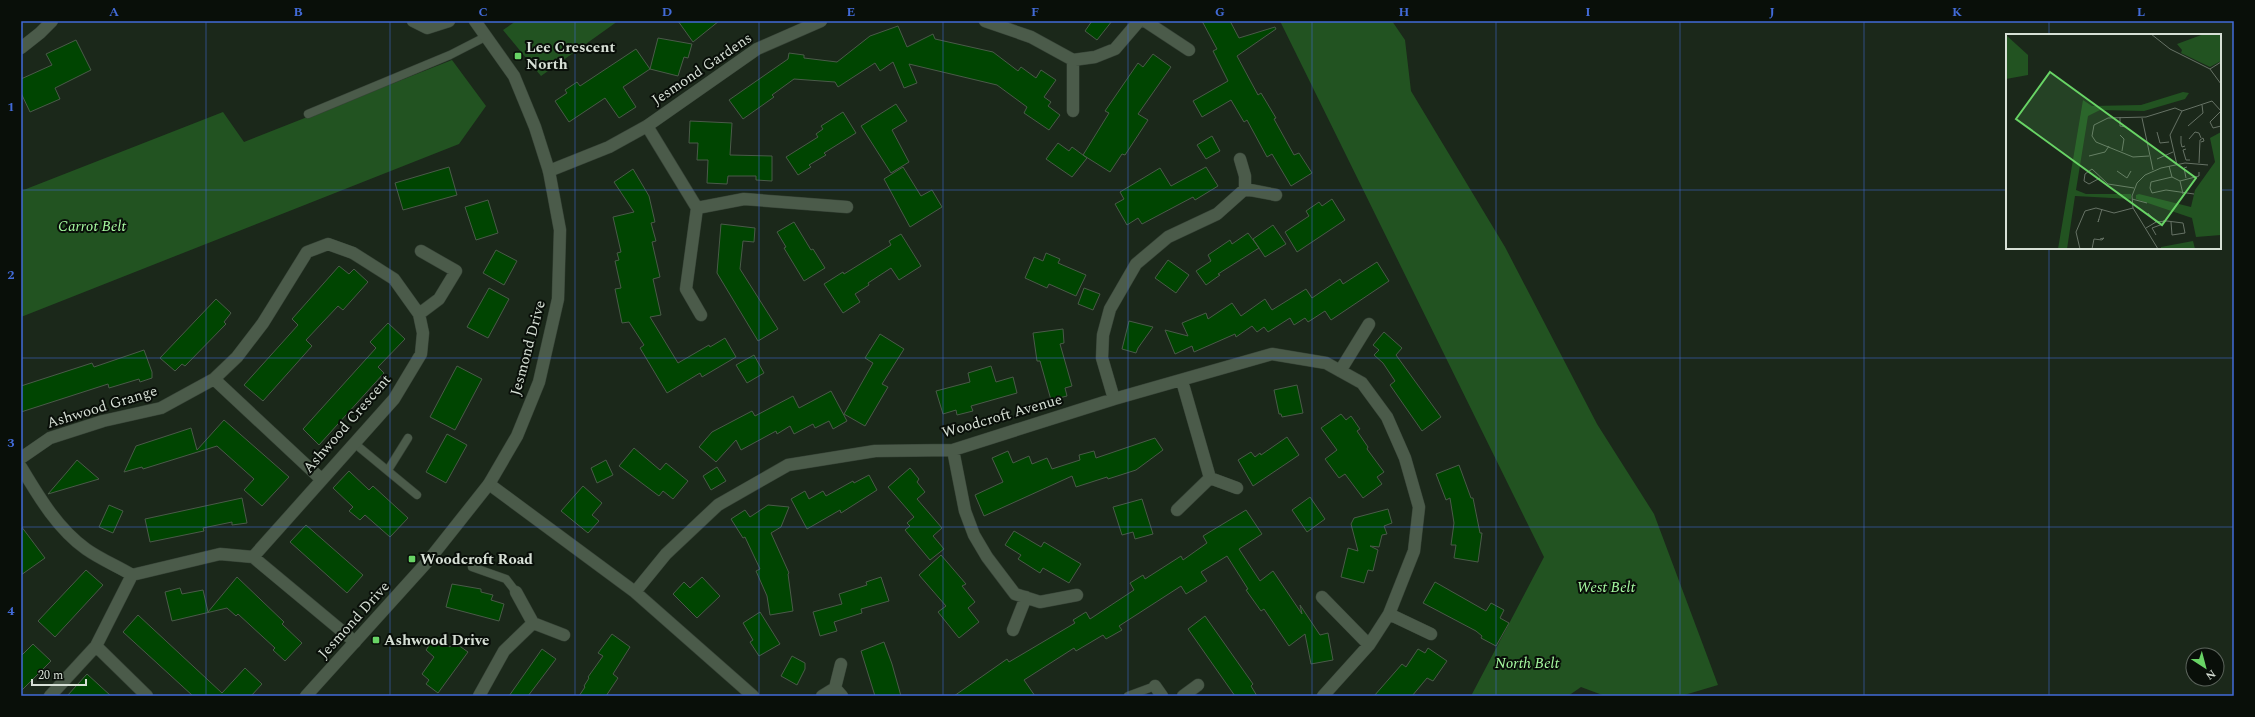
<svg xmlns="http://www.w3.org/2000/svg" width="2255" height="717" viewBox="0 0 2255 717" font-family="Spectral,serif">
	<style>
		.green { fill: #225321 }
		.building { fill: #004501; stroke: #4a5a49 }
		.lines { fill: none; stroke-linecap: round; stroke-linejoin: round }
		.lane-casing { stroke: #374337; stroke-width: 9 }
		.street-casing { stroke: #374337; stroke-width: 13 }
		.secondary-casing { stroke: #374337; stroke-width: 13 }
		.lane { stroke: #4b5b4a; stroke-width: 8 }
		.street { stroke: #4b5b4a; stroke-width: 12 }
		.secondary { stroke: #4b5b4a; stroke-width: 12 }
		.grid { fill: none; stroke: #426bd8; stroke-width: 1; stroke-opacity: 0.55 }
		.poi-dot { fill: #68d465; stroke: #090f09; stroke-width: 1.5 }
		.labels { text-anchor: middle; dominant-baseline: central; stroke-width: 4; stroke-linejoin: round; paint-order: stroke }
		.poi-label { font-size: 15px; font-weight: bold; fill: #d7e0d6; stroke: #090f09; text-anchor: start }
		.street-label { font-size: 15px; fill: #d7e0d6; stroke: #090f09 }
		.park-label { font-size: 15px; font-style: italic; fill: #a7fba1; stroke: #090f09 }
		.inset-road { fill: none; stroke: #667265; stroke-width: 1 }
		.view { fill: #68d465; fill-opacity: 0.15; stroke: #68d465; stroke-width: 2 }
		.inset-edge { fill: none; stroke: #d7e0d6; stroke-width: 2 }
		.neatline { fill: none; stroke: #426bd8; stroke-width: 1.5 }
		.grid-label { font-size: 13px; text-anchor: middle; font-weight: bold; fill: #426bd8 }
	</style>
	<rect width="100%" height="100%" fill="#1b281a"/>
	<!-- green -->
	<path class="green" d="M 516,21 L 618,21 L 541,76 L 503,30 Z
		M 1280,21 L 1392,21 L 1405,40 L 1411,91 L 1505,247 L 1597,424 L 1654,514 L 1718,685 L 1681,696 L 1605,696 L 1581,687 L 1568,696 L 1471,696 L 1544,557 Z
		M 452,60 L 486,106 L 459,144 L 21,317 L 21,191 L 223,112 L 244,142 Z"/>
	<!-- building -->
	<path class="building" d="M 678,21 L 719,21 L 693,42 Z
		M 1092,21 L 1112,21 L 1097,40 L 1085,31 Z
		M 1202,21 L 1230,21 L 1239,38 L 1275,27 L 1276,29 L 1237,56 L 1258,95 L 1261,93 L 1276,118 L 1274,119 L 1294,155 L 1299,153 L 1312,173 L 1291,186 L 1272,154 L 1267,157 L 1247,120 L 1244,122 L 1231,100 L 1202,117 L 1193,101 L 1228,81 L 1213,51 L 1217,49 Z
		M 898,26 L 907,47 L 933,34 L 935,39 L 993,52 L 1018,71 L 1021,67 L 1036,78 L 1041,70 L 1056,80 L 1044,97 L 1051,102 L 1048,106 L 1060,115 L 1049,130 L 1024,113 L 1027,107 L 997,85 L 909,64 L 917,83 L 904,88 L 893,62 L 880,71 L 875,63 L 838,87 L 835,82 L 794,79 L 772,95 L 774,97 L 743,119 L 729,100 L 788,59 L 789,53 L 804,55 L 804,58 L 837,62 L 870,36 Z
		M 658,38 L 692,44 L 688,58 L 684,57 L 678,76 L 650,69 Z
		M 76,40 L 91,70 L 55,88 L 60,99 L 30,112 L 21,93 L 21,79 L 52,65 L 46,54 Z
		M 636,49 L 650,69 L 623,87 L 636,107 L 619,118 L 605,98 L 569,122 L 555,101 L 567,93 L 565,90 L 577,82 L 580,86 Z
		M 1153,54 L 1171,67 L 1138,114 L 1148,120 L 1125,155 L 1122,154 L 1110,172 L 1083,155 L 1109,113 L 1105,111 L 1114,98 L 1138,63 L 1143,67 Z
		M 896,104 L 907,121 L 892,130 L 909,162 L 891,173 L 861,126 Z
		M 843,112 L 856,133 L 824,153 L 826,155 L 809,165 L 811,167 L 798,175 L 786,157 L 818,137 L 816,134 L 823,129 L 821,126 Z
		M 690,121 L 732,123 L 730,155 L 772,156 L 772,181 L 756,180 L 756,176 L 728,176 L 727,184 L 707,183 L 708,160 L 697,160 L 698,143 L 689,143 Z
		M 1212,136 L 1220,151 L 1206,159 L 1197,145 Z
		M 1058,143 L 1069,151 L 1072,147 L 1087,158 L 1072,177 L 1046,159 Z
		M 449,167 L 457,195 L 403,210 L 395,183 Z
		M 903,167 L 921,196 L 932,190 L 942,207 L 910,227 L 884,179 Z
		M 1206,167 L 1218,186 L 1195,200 L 1193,197 L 1142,224 L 1138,218 L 1127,225 L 1115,204 L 1124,199 L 1120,192 L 1160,168 L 1171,186 Z
		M 633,169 L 649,196 L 655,222 L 651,223 L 656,241 L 652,242 L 660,277 L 653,279 L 661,315 L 650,317 L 678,363 L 709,345 L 710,347 L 725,338 L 736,357 L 702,377 L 700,373 L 667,393 L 640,348 L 644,345 L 629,322 L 622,323 L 615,289 L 621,288 L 615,261 L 619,260 L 617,253 L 621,252 L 613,217 L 634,212 L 614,182 Z
		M 1332,199 L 1345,220 L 1297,252 L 1285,232 L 1309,216 L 1306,211 L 1319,202 L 1322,206 Z
		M 488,200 L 498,233 L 476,240 L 465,207 Z
		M 794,222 L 811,250 L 813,249 L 825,268 L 804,281 L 784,248 L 786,247 L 777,232 Z
		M 721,224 L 755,228 L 754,242 L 743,241 L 740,269 L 778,329 L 758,341 L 717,273 Z
		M 1273,225 L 1286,244 L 1265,257 L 1253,239 Z
		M 1248,233 L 1259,248 L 1218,274 L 1220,275 L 1206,285 L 1196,271 L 1211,261 L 1208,255 L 1230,240 L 1232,244 Z
		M 901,234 L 921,266 L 899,280 L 891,268 L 868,283 L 869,285 L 855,294 L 860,302 L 843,313 L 824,284 L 843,272 L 844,274 L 891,245 L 889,241 Z
		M 496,250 L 517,261 L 504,285 L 483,273 Z
		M 1046,253 L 1060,259 L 1058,263 L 1086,275 L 1076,296 L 1049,284 L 1047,288 L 1025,278 L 1034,257 L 1043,261 Z
		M 1168,260 L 1189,275 L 1176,293 L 1155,278 Z
		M 1377,262 L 1389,281 L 1331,320 L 1325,311 L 1308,322 L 1305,318 L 1294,325 L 1290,318 L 1268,332 L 1264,327 L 1257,332 L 1252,326 L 1236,337 L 1235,334 L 1194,352 L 1192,346 L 1175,354 L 1165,330 L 1188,336 L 1182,323 L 1206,313 L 1208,319 L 1232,303 L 1241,316 L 1265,299 L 1272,310 L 1306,289 L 1312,298 L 1340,279 L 1343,284 Z
		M 339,266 L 349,274 L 354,269 L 368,282 L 343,310 L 338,306 L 306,340 L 312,346 L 263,401 L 244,385 L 298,325 L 292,319 Z
		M 489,288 L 509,299 L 488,338 L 467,327 Z
		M 1084,288 L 1100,294 L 1093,310 L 1078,304 Z
		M 216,299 L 231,313 L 224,322 L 226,324 L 185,366 L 182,364 L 175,371 L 160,358 Z
		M 1129,321 L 1153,327 L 1138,348 L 1136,353 L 1122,349 Z
		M 388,323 L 405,339 L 378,367 L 384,373 L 319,445 L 303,429 L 376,348 L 370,342 Z
		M 1063,329 L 1064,343 L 1060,344 L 1072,386 L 1065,388 L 1067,396 L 1051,400 L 1040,361 L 1037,361 L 1033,333 Z
		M 1384,332 L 1402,348 L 1396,355 L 1441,417 L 1422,431 L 1390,385 L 1395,381 L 1383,363 L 1374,355 L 1379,350 L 1373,345 Z
		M 880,334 L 904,349 L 882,384 L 888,387 L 865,426 L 844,414 L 873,363 L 865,358 Z
		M 144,350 L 152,372 L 152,378 L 140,382 L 139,379 L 109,388 L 108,384 L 21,412 L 21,386 L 92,363 L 94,367 Z
		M 754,355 L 764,373 L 747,383 L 736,365 Z
		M 457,366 L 482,379 L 455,430 L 430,417 Z
		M 991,366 L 996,382 L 1013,377 L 1017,393 L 971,406 L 973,411 L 957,415 L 956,410 L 943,414 L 936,391 L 970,382 L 968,373 Z
		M 1297,385 L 1303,413 L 1282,417 L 1281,414 L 1279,414 L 1274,390 Z
		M 831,391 L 847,421 L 833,429 L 829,421 L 815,428 L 813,424 L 794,434 L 790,426 L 777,434 L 776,431 L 741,450 L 736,440 L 716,462 L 699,447 L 712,432 L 752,411 L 755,416 L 793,396 L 799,408 Z
		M 1341,414 L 1346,420 L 1351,416 L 1360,429 L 1357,431 L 1368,447 L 1367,449 L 1384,472 L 1377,477 L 1382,484 L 1363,498 L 1345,474 L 1339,478 L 1325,459 L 1337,450 L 1321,428 Z
		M 224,420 L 289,477 L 262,506 L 244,490 L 254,479 L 217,446 L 143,469 L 142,467 L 124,472 L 136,446 L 191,428 L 197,450 Z
		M 447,434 L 467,445 L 446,483 L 426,472 Z
		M 1287,437 L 1299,455 L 1253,486 L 1238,460 L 1251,452 L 1255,457 L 1260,453 L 1261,455 Z
		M 1155,438 L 1163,450 L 1136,470 L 1108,479 L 1107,477 L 1076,487 L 1072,476 L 984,516 L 975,495 L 1003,482 L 992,458 L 1008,451 L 1013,463 L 1029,456 L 1032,464 L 1047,458 L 1052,469 L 1080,460 L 1079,455 L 1094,451 L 1096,458 Z
		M 634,448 L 660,470 L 666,463 L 688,481 L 673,499 L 663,491 L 659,496 L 619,466 Z
		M 77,460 L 99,479 L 48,494 L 67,472 Z
		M 606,460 L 613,475 L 597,483 L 591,468 Z
		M 1459,465 L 1471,498 L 1473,498 L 1480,533 L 1482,533 L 1478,562 L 1454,558 L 1456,545 L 1451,545 L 1454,523 L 1450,498 L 1446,500 L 1436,474 Z
		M 717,467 L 726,481 L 711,490 L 703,476 Z
		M 910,468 L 919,479 L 917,482 L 925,492 L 917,499 L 942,528 L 933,536 L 944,549 L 930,560 L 905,530 L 910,526 L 907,523 L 914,517 L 888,487 Z
		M 349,471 L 369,490 L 373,486 L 408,518 L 390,537 L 365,515 L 360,520 L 349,511 L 353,507 L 333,488 Z
		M 869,475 L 877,490 L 841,513 L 840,510 L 807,529 L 791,499 L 805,491 L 809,499 L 823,491 L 826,496 L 853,481 L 854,483 Z
		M 583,486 L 602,503 L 592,515 L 599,521 L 588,533 L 561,511 Z
		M 1310,497 L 1325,519 L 1307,532 L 1292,510 Z
		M 242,498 L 247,523 L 232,525 L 232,522 L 203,528 L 204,531 L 150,542 L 145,519 Z
		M 1142,499 L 1153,534 L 1135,539 L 1133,532 L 1122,535 L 1113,507 Z
		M 109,505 L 123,511 L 113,533 L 99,527 Z
		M 768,505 L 789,507 L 781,527 L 771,533 L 789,573 L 788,574 L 793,611 L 770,615 L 767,596 L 756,571 L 760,569 L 745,537 L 743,538 L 731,519 L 745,510 L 750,517 Z
		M 1388,509 L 1392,523 L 1384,526 L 1387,534 L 1382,535 L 1379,547 L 1370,546 L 1378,550 L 1373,571 L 1368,570 L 1364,583 L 1341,577 L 1348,548 L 1358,551 L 1351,524 L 1354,518 Z
		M 1246,510 L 1262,534 L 1239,549 L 1260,581 L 1273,571 L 1302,614 L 1300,605 L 1320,635 L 1328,633 L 1333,660 L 1311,664 L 1305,634 L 1289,646 L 1264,609 L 1261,611 L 1246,590 L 1248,589 L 1227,556 L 1201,572 L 1207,581 L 1186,594 L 1181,586 L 1119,626 L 1122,630 L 1106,639 L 1103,635 L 1076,651 L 1074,648 L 1024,680 L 1035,696 L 954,696 L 1007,659 L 1009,662 L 1075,623 L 1073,620 L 1086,612 L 1090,619 L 1134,590 L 1130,583 L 1143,575 L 1145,579 L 1181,556 L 1183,560 L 1207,543 L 1203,536 Z
		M 306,525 L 363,575 L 347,593 L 290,542 Z
		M 21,526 L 45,558 L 21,575 Z
		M 1014,531 L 1041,547 L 1044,542 L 1081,564 L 1069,583 L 1043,568 L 1040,573 L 1018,559 L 1021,555 L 1005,545 Z
		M 941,555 L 966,584 L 962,586 L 975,602 L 968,608 L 979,622 L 959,638 L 938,612 L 946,606 L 919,575 Z
		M 86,570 L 103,585 L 55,637 L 38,621 Z
		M 237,577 L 284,622 L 282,624 L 302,643 L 285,661 L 273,650 L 275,648 L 238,614 L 236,616 L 227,608 L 172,621 L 165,592 L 180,588 L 182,594 L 203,590 L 208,612 Z
		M 702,577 L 720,596 L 697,618 L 673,594 L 684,582 L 690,588 Z
		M 881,577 L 889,601 L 861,609 L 862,613 L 834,622 L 837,631 L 820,636 L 813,612 L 842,604 L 839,594 L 867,585 L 866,582 Z
		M 1435,582 L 1486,611 L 1491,603 L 1504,610 L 1500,618 L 1509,623 L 1496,646 L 1481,638 L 1482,636 L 1476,631 L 1423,603 Z
		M 452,584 L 481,589 L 481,592 L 493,595 L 491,600 L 504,604 L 499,621 L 446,607 Z
		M 760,612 L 780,644 L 759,656 L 750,642 L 753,640 L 743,623 Z
		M 138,615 L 222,693 L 245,668 L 262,684 L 251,696 L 193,696 L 123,632 Z
		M 1205,616 L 1253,684 L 1251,686 L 1257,696 L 1235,696 L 1188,629 Z
		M 612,634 L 630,647 L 613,674 L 618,678 L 606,696 L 579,696 L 585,687 L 584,686 L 589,678 L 588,677 L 603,656 L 598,653 Z
		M 435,637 L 450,647 L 454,642 L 468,652 L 438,693 L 426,684 L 429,680 L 422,674 L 434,657 L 426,650 Z
		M 884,642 L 892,664 L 901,696 L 875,696 L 861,651 Z
		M 33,644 L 51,661 L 21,691 L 21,656 Z
		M 1428,648 L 1447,661 L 1433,681 L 1427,678 L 1412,696 L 1374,696 L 1402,664 L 1406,667 L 1418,649 L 1425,653 Z
		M 542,649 L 556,659 L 528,696 L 509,696 Z
		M 792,656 L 805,663 L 805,669 L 797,685 L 781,676 Z
		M 87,674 L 111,696 L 67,696 Z"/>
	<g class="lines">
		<!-- lane casing -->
		<g class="lane-casing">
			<path id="lane" d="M 308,114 L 450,55 L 487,36
				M 354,443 L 417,495
				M 388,470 L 408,438
				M 472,567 L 506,579 L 516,592
				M 1128,696 L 1155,686"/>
		</g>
		<!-- street casing -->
		<g class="street-casing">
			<path id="street" d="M 413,21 L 427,28 L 449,21
				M 985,21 L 1031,37 L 1073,60 L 1095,57 L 1115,49 L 1139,21
				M 1145,21 L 1189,50
				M 21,48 L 40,33 L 52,21
				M 1073,60 L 1073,111
				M 647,126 L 697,208
				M 549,171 L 609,147 L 647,126 L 757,49 L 821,21
				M 1245,189 L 1276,195
				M 419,314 L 439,299 L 456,271 L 421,251
				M 701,315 L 686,289 L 697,208 L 744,199 L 847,207
				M 1340,371 L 1369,324
				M 214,379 L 321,479
				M 1114,399 L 1102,358 L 1103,335 L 1110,309 L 1136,264 L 1168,237 L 1217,214 L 1245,189 L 1245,176 L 1240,159
				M 953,450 L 965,511 L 974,535 L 987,557 L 1015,594 L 1040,602 L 1077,595
				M 21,458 L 50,438 L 103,421 L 161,408 L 214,379 L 237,357 L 263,323 L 307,252 L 328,244 L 353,253 L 394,279 L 419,314 L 423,333 L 421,354 L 394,399 L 253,557
				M 21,467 C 39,497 57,528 86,549 C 100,559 117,566 132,575 L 220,554 L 253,557 L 355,642
				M 1210,478 L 1237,488
				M 489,484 L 635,592 L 753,696
				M 1177,510 L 1210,478 L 1182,381
				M 516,592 L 533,623 L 564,635
				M 635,592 L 666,554 L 718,505 L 788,465 L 875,451 L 953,450 L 1114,399 L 1272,354 L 1326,363 L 1362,383 L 1387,417 L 1405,458 L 1419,507 L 1414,551 L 1389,614 L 1369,645 L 1323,696
				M 1322,597 L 1369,645
				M 1389,614 L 1431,634
				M 1013,630 L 1026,597
				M 96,646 L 147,696
				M 841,664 L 835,688 L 842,696
				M 1155,686 L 1162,696
				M 50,696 L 96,646 L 132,575
				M 479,696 L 504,651 L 533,623
				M 822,696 L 835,688
				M 1183,696 L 1198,685"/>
		</g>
		<!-- secondary casing -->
		<g class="secondary-casing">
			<path id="secondary" d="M 306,696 L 428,561 L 489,484 L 517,436 L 539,382 L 558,299 L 560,230 L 549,171 L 535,127 L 514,76 L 475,21"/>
		</g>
		<!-- lane -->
		<use href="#lane" class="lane"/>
		<!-- street -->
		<use href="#street" class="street"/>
		<!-- secondary -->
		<use href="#secondary" class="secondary"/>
	</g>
	<!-- grid -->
	<path class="grid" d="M 206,21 L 206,696M 390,21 L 390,696M 575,21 L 575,696M 759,21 L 759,696M 943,21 L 943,696M 1128,21 L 1128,696M 1312,21 L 1312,696M 1496,21 L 1496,696M 1680,21 L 1680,696M 1864,21 L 1864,696M 2049,21 L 2049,35M 21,190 L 2007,190M 2220,190 L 2234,190M 2049,248 L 2049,696M 21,358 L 2234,358M 21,527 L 2234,527"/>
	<!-- markers -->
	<g class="poi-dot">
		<rect x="514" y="52" width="8" height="8" rx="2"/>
		<rect x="408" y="555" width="8" height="8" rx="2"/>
		<rect x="372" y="636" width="8" height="8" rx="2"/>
	</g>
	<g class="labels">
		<!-- poi labels -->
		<g class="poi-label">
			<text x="526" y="47">Lee Crescent<tspan x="526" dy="17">North</tspan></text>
			<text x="420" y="559">Woodcroft Road</text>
			<text x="384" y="640">Ashwood Drive</text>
		</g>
		<!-- street labels -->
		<g class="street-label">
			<text transform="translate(702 69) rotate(-34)">Jesmond Gardens</text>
			<text transform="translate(528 348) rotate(-75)">Jesmond Drive</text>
			<text transform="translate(102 407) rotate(-17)">Ashwood Grange</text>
			<text transform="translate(1002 416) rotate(-16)">Woodcroft Avenue</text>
			<text transform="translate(347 424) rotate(-49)">Ashwood Crescent</text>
			<text transform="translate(354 620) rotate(-48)">Jesmond Drive</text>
		</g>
		<!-- park labels -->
		<g class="park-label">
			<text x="92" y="226">Carrot Belt</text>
			<text x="1606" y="587">West Belt</text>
			<text x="1527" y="663">North Belt</text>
		</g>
	</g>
	<!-- overview -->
	<g transform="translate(2006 34)">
		<rect width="215" height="215" fill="#1b281a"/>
		<path d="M 198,0 L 215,0 L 215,27 L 204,33 L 175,19 L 176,16 L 171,10 ZM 0,1 L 22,21 L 22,41 L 0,45 ZM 177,58 L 183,59 L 179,65 L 138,77 L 94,76 L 82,82 L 70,156 L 80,160 L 125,160 L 125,165 L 69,162 L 61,215 L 52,215 L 77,66 L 86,72 L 135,71 ZM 215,98 L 215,201 L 190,203 L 186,184 L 130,165 L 130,161 L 133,160 L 185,173 L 189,156 L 209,128 L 204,104 ZM 187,207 L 189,215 L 155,215 L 155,213 Z" fill="#225321"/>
		<path class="inset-road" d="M 145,0 L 164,15 L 204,35 L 215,50M 204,35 L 215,28M 215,77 L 204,88 L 207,94 L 215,92M 114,83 L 114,92 L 120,93M 136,84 L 147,136M 182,92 L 197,79 L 196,71M 151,98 L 154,109 L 163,108M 114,101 L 118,105 L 116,117M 175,102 L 175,109 L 176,113 L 179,112M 183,105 L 189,98 L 193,99 L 195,104M 180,115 L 177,116 L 180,126 L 184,126M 83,122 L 99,118 L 103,112M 143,122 L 127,123 L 90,108 L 86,102 L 88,91 L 102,84 L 140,83 L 169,74 L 176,77M 151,125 L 167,118M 193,129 L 194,106 L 197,104 L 198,107 L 195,108M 171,131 L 164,101 L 176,77 L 206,67 L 215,77M 163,132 L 166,143 L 174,147 L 177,160M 111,137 L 121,144 L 125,137M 166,143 L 145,148 L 144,154 L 146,159 L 160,156 L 188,160M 94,144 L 83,150 L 78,147 L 79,140 L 86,135 L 102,150 L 128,154M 180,144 L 178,134 L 181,133M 174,147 L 193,142 L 193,138M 126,165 L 141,169M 142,179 L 150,188M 93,185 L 92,188 L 96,175M 140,194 L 150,188 L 161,187 L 177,189 L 179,199 L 166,201 L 165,188M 150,201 L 146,194 L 157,190 L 158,186M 74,215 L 70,198 L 79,177 L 90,174 L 108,179 L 127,174M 86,215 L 88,205 L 96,206 L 98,204 L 94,205M 152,215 L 127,174 L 126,162 L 131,149 L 139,141 L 155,134 L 179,129 L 202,131"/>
		<path class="view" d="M 44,38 L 190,144 L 156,191 L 10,85 Z"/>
		<rect width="215" height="215" class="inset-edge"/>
	</g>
	<!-- border -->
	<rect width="2255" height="717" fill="none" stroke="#090f09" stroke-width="44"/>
	<!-- north arrow -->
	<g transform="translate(2205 667) rotate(144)"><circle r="19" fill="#090f09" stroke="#5b635b"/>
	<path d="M0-3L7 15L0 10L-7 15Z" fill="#68d465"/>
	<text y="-6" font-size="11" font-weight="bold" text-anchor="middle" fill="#d7e0d6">N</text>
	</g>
	<!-- scale -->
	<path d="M32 679v6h54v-6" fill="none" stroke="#d7e0d6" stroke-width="2"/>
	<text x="38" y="679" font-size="12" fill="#d7e0d6" stroke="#090f09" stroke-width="3" paint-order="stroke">20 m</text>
	<rect x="22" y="22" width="2211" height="673" class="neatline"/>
	<g class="grid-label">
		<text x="114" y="16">A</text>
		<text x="298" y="16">B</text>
		<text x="483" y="16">C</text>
		<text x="667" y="16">D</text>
		<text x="851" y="16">E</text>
		<text x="1035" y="16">F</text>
		<text x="1220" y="16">G</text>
		<text x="1404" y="16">H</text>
		<text x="1588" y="16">I</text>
		<text x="1772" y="16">J</text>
		<text x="1957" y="16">K</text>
		<text x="2141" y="16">L</text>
		<text x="11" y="111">1</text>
		<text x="11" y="279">2</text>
		<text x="11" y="447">3</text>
		<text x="11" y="615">4</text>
	</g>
</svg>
